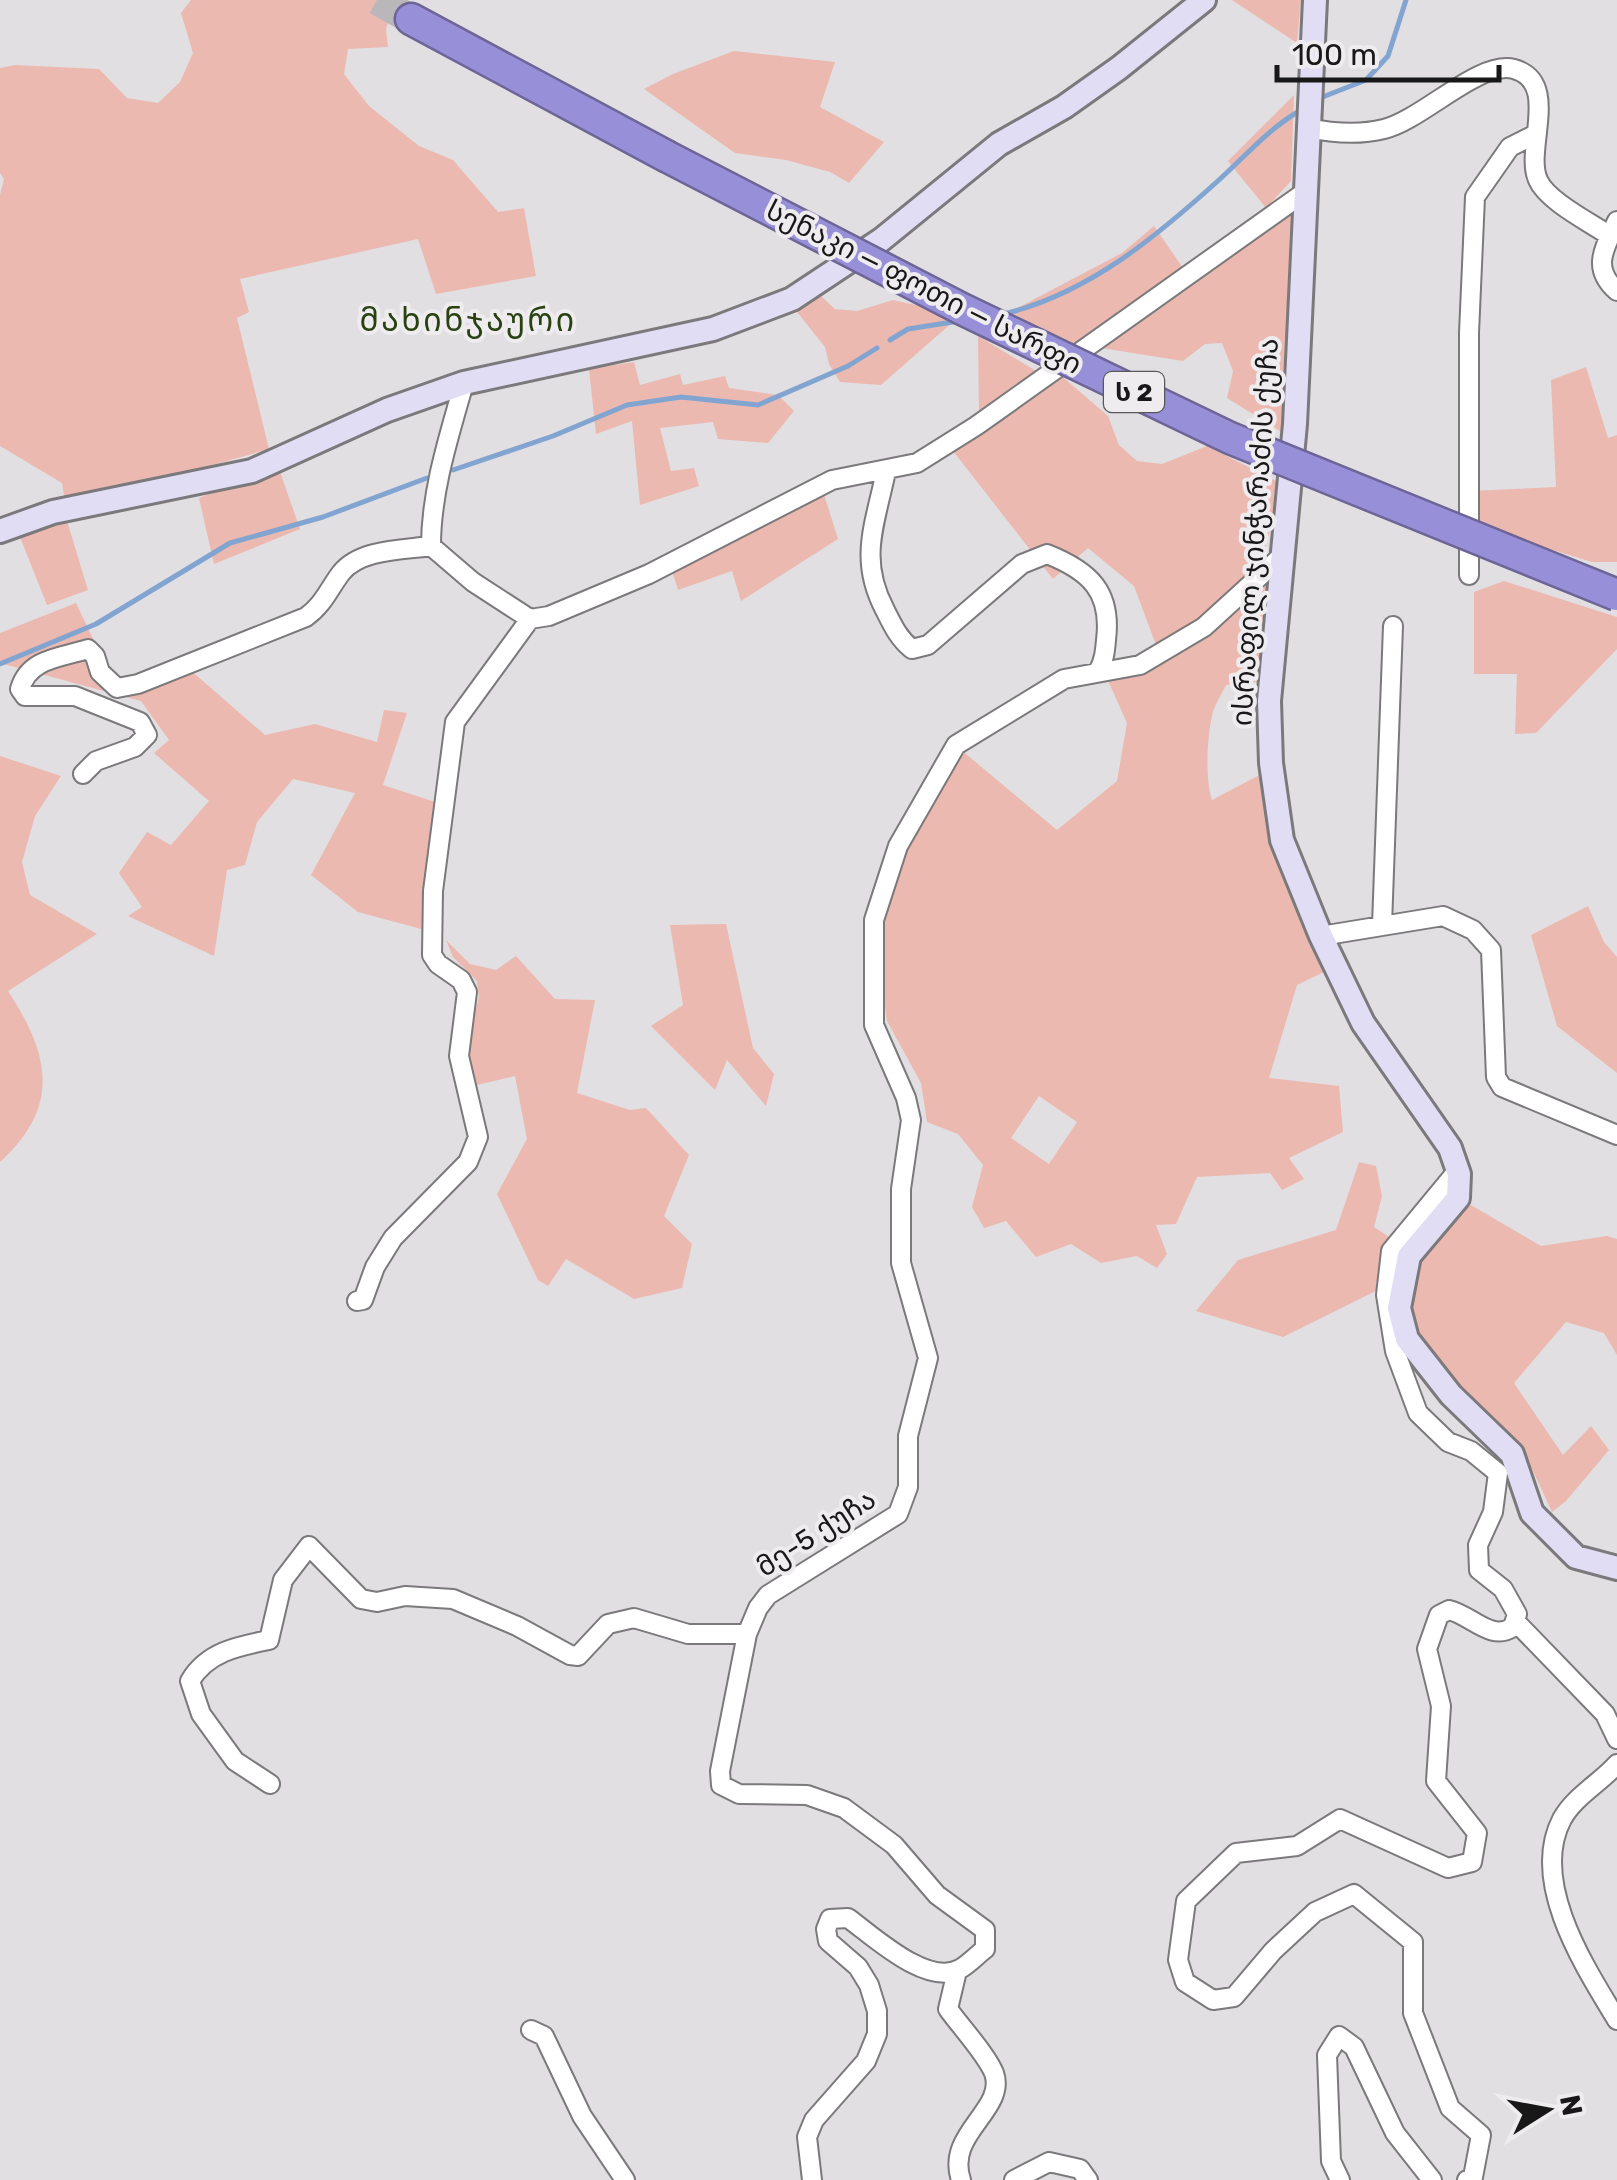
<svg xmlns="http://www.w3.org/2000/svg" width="1617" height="2180" viewBox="0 0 1617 2180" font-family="Rubik,'Noto Sans Georgian',sans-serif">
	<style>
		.green { fill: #ecb9b0; fill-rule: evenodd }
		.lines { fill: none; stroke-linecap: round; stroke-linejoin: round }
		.stream { stroke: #81a4d1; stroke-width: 5 }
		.highway-tunnel { stroke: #b9b7ba; stroke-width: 30; stroke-dasharray: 30 15; stroke-linecap: butt }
		.street-casing { stroke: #7b797b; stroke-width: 22 }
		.secondary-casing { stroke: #7b797b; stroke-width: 28 }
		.highway-casing { stroke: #6c6596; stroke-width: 35 }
		.street { stroke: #fff; stroke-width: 18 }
		.secondary { stroke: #e0ddf4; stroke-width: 22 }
		.highway { stroke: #988fd9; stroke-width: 30 }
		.highway-bridge-casing { stroke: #6c6596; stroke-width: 35; stroke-linecap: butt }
		.highway-bridge { stroke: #988fd9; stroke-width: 30 }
		.labels { text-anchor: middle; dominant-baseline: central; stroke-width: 8; stroke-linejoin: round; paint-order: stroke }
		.shield { fill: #efecef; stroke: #595859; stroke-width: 2.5 }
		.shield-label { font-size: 25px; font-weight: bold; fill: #191819 }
		.street-label { font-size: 28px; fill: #191819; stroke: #efecef }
		.quarter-label { font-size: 32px; letter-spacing: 2.5px; fill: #294211; stroke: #efecef }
	</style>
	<rect width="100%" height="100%" fill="#e1dfe2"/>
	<!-- green -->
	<path class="green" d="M 191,0 L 396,0 L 386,29 L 388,47 L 348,49 L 344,74 L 369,106 L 419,146 L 453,160 L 498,212 L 524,208 L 536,276 L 436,294 L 418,239 L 240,279 L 249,312 L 237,318 L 269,449 L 122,491 L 65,502 L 62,483 L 0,446 L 0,195 L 4,179 L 0,173 L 0,68 L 15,65 L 99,69 L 127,98 L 158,103 L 180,82 L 193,53 L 181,13 Z
		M 1232,0 L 1301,0 L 1297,43 Z
		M 734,51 L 835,62 L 820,107 L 884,142 L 849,183 L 830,172 L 786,160 L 735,153 L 644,89 L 673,74 Z
		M 1294,95 L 1291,181 L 1266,208 L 1228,161 Z
		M 1298,204 L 1285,434 L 1227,398 L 1233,371 L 1222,343 L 1205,344 L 1183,361 L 1095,347 Z
		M 1154,226 L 1183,268 L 1076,347 L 1010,312 L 1122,253 Z
		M 820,295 L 835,309 L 857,311 L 893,300 L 938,310 L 954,321 L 881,385 L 840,382 L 829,364 L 825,347 L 793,307 Z
		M 978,336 L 1038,372 L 979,414 Z
		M 634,362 L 640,385 L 680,374 L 683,385 L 725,376 L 729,388 L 778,395 L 794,411 L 768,443 L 718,439 L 713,422 L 660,428 L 671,471 L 694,468 L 699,486 L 640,505 L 632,421 L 596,434 L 589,369 Z
		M 1586,367 L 1608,438 L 1617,435 L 1617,562 L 1592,562 L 1497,533 L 1469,532 L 1469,491 L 1556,487 L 1551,380 Z
		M 1058,373 L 1108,416 L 1119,445 L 1137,461 L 1162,464 L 1207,446 L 1278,482 C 1273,506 1271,538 1261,560 C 1245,594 1188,626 1156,645 L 1134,586 L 1088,548 L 1053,579 L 953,451 Z
		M 278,466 L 300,529 L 214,564 L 199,498 Z
		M 823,491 L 838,539 L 741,601 L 732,571 L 678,590 L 672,571 Z
		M 67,521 L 88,590 L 47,605 L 20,537 Z
		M 1276,569 L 1265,681 L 1226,685 C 1221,695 1214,706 1212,716 C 1207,738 1205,780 1212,800 L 1267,771 L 1330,969 L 1297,985 L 1269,1078 L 1339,1086 L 1343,1132 L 1289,1158 L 1304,1179 L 1282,1190 L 1270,1173 L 1197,1177 L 1176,1224 L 1156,1225 L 1167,1254 L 1157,1268 L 1137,1256 L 1101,1263 L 1071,1244 L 1036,1257 L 1006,1221 L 984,1228 L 972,1207 L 983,1165 L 958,1134 L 927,1122 L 921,1083 L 887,1021 L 874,920 L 902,848 L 960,749 L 1057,830 L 1117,781 L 1127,723 L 1106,676 L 1147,670 ZM 1039,1096 L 1077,1122 L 1049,1164 L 1011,1138 Z
		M 1504,581 L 1617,617 L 1617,649 L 1536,733 L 1515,734 L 1517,674 L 1474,674 L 1474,592 Z
		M 76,603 L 114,683 L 188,668 L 265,735 L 315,724 L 377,742 L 384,710 L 407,713 L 383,785 L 438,803 L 425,930 L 358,912 L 311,875 L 355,793 L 293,779 L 257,822 L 245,865 L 227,870 L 214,956 L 128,916 L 142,907 L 119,873 L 147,832 L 171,845 L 209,801 L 154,753 L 169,740 L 141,701 L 0,663 L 0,633 Z
		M 0,756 L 61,776 L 35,816 L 22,862 L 30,895 L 97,934 L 8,991 C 50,1055 61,1106 0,1162 Z
		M 1588,906 L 1604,942 L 1617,957 L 1617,1073 L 1557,1026 L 1531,935 Z
		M 726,924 L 753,1048 L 774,1074 L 766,1106 L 727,1060 L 715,1090 L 651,1026 L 683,1005 L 670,925 Z
		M 446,940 L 470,964 L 496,970 L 516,956 L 555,999 L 595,1000 L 577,1093 L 630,1110 L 646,1108 L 689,1155 L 664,1216 L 692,1244 L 682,1288 L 634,1299 L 566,1259 L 548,1286 L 538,1280 L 497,1194 L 527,1139 L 515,1076 L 468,1087 L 463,1055 L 479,997 L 477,981 L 453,957 Z
		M 1359,1162 L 1376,1166 L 1382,1196 L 1374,1227 L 1406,1248 L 1396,1281 L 1283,1337 L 1196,1311 L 1238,1260 L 1336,1230 Z
		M 1464,1201 L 1541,1246 L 1607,1236 L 1617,1239 L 1617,1355 L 1604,1333 L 1566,1322 L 1514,1383 L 1563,1455 L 1591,1426 L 1609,1450 L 1566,1501 L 1552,1512 L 1520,1443 L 1459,1391 L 1412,1333 L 1406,1305 L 1414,1260 Z"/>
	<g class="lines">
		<!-- stream -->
		<path class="stream" d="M 1320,98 L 1366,80 L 1388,56 L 1406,0
			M 1004,314 C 1089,293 1156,237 1220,179 C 1244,157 1268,130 1296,113
			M 890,340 L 908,329 L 959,321
			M 453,470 L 553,436 L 627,405 L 681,397 L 758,405 L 848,366 L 877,348
			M 0,664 L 96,624 L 230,543 L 323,517 L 427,478"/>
		<!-- highway-tunnel -->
		<path class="highway-tunnel" d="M 377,0 L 411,19"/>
		<!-- street casing -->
		<g class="street-casing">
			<path id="street" d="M 1308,128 C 1332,133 1360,135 1384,129 C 1422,120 1479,60 1514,69 C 1561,82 1524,150 1538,180 C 1547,201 1591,223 1610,236
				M 1617,221 C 1604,249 1591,268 1617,291
				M 886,471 C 875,525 858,559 885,610 C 893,626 899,639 912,649 L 928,645 L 1022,564 L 1047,554 C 1090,571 1112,592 1106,640 C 1105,652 1104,661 1098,672
				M 431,546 C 431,491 449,436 464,383
				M 1469,575 L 1469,333 L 1475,197 L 1510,147 L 1536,134
				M 83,774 L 96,761 L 135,747 L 147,735 L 140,722 L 75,696 L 25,696 L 20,689 C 29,658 60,658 88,649 L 95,656 L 100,672 L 117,688 L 138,684 L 306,617 C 323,605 329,589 341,573 C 360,549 403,550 431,546 L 473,582 L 530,619 L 549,616 L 649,574 L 832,480 L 917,463 L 976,426 L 1305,192
				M 1382,925 L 1393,626
				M 1321,936 L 1443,916 L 1473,930 L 1491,950 L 1496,1077 L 1502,1087 L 1617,1135
				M 1459,1174 L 1453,1176 L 1391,1251 L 1386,1295 L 1395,1351 L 1418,1413 L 1448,1442 L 1471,1451 L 1498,1473 L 1493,1512 L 1478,1545 L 1479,1570 L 1503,1589 L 1517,1614 L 1513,1627 C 1491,1642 1471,1615 1449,1610 L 1439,1615 L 1427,1649 L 1441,1706 L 1436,1781 L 1477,1833 L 1472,1862 L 1448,1868 L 1340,1819 L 1297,1846 L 1236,1853 L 1186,1901 L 1178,1960 L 1185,1982 L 1213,2000 L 1234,1997 L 1273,1951 L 1315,1912 L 1354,1894 L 1413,1942 L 1413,2013 L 1450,2108 L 1481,2135 L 1473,2177 L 1467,2180
				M 357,1301 L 363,1300 L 375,1267 L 393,1238 L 468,1162 L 478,1137 L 459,1056 L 467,992 L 461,980 L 438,964 L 432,955 L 433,891 L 455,722 L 530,619
				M 1515,1621 L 1605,1714 L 1617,1739
				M 1617,1764 C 1600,1783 1575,1796 1562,1819 C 1529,1882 1585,1967 1617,2020
				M 270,1784 L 235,1761 L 201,1714 L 190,1681 C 207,1652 238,1646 269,1640 L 283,1580 L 309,1546 L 361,1599 L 377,1602 L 405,1596 L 453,1599 L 517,1626 L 570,1655 L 578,1656 L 608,1624 L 634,1618 L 688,1634 L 747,1634
				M 957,1971 L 948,2009 C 961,2027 986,2054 994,2073 C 1007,2110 945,2133 961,2180
				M 531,2030 L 544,2036 L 582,2116 L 625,2180
				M 812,2180 L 807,2137 L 814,2120 L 866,2061 L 877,2034 L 877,2011 L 869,1985 L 858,1967 L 828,1941 L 826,1929 L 830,1919 L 848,1918 C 873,1936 927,1987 960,1969 C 969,1964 977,1955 985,1949 L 985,1930 L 937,1895 L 894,1845 L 844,1808 L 807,1795 L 739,1794 L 721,1785 L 720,1771 L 747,1634 L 758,1608 L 768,1595 L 898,1514 L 908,1487 L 908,1436 L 928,1358 L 901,1263 L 901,1189 L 911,1120 L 906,1098 L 874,1025 L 874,920 L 898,846 L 956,745 L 1064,679 L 1140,665 L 1204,627 L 1284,554
				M 1014,2180 L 1049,2162 L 1080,2169 L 1088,2180
				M 1340,2180 L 1331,2161 L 1327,2055 L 1339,2036 L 1354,2047 L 1395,2133 L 1432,2180"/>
		</g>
		<!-- secondary casing -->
		<g class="secondary-casing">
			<path id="secondary" d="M 1315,0 L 1295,424 L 1269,701 L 1271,763 L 1282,840 L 1321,936 L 1363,1023 L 1450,1148 L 1459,1174 L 1458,1198 L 1409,1256 L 1399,1308 L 1407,1339 L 1451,1395 L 1512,1454 L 1532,1513 L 1576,1557 L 1617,1568
				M 0,531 L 53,512 L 252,471 L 387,410 L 464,383 L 713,329 L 792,299 L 881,240 L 999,144 L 1064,107 L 1119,68 L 1204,0"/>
		</g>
		<!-- highway casing -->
		<g class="highway-casing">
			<path id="highway" d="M 411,19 L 666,156"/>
		</g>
		<!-- street -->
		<use href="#street" class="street"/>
		<!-- secondary -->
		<use href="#secondary" class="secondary"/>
		<!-- highway -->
		<use href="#highway" class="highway"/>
		<!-- highway-bridge casing -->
		<g class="highway-bridge-casing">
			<path id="highway-bridge" d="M 666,156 L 962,309 L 1230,438 L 1617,595"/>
		</g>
		<!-- highway-bridge -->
		<use href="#highway-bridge" class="highway-bridge"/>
	</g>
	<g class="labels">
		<!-- shield labels -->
		<rect class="shield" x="1104" y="372" width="60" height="40" rx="8"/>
		<g class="shield-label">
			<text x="1134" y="392">ს 2</text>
		</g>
		<!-- street labels -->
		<g class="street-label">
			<text transform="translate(924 287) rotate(27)">სენაკი — ფოთი — სარფი</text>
			<text transform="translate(1255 532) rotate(-86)">ისრაფილ ჯინჭარაძის ქუჩა</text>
			<text transform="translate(816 1533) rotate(-33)">მე-5 ქუჩა</text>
		</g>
		<!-- quarter labels -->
		<g class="quarter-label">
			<text x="468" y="320">მახინჯაური</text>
		</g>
	</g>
	<!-- north arrow -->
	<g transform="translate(1547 2110) rotate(79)" stroke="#efecef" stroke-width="8" paint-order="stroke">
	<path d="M0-8L18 38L0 25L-18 38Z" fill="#191819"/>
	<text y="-15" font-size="28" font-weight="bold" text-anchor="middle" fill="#191819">N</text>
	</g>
	<!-- scale -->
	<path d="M1277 65v15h222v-15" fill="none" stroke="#191819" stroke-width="5"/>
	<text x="1292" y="65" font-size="30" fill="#191819" stroke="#efecef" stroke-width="8" paint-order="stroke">100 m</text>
</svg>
